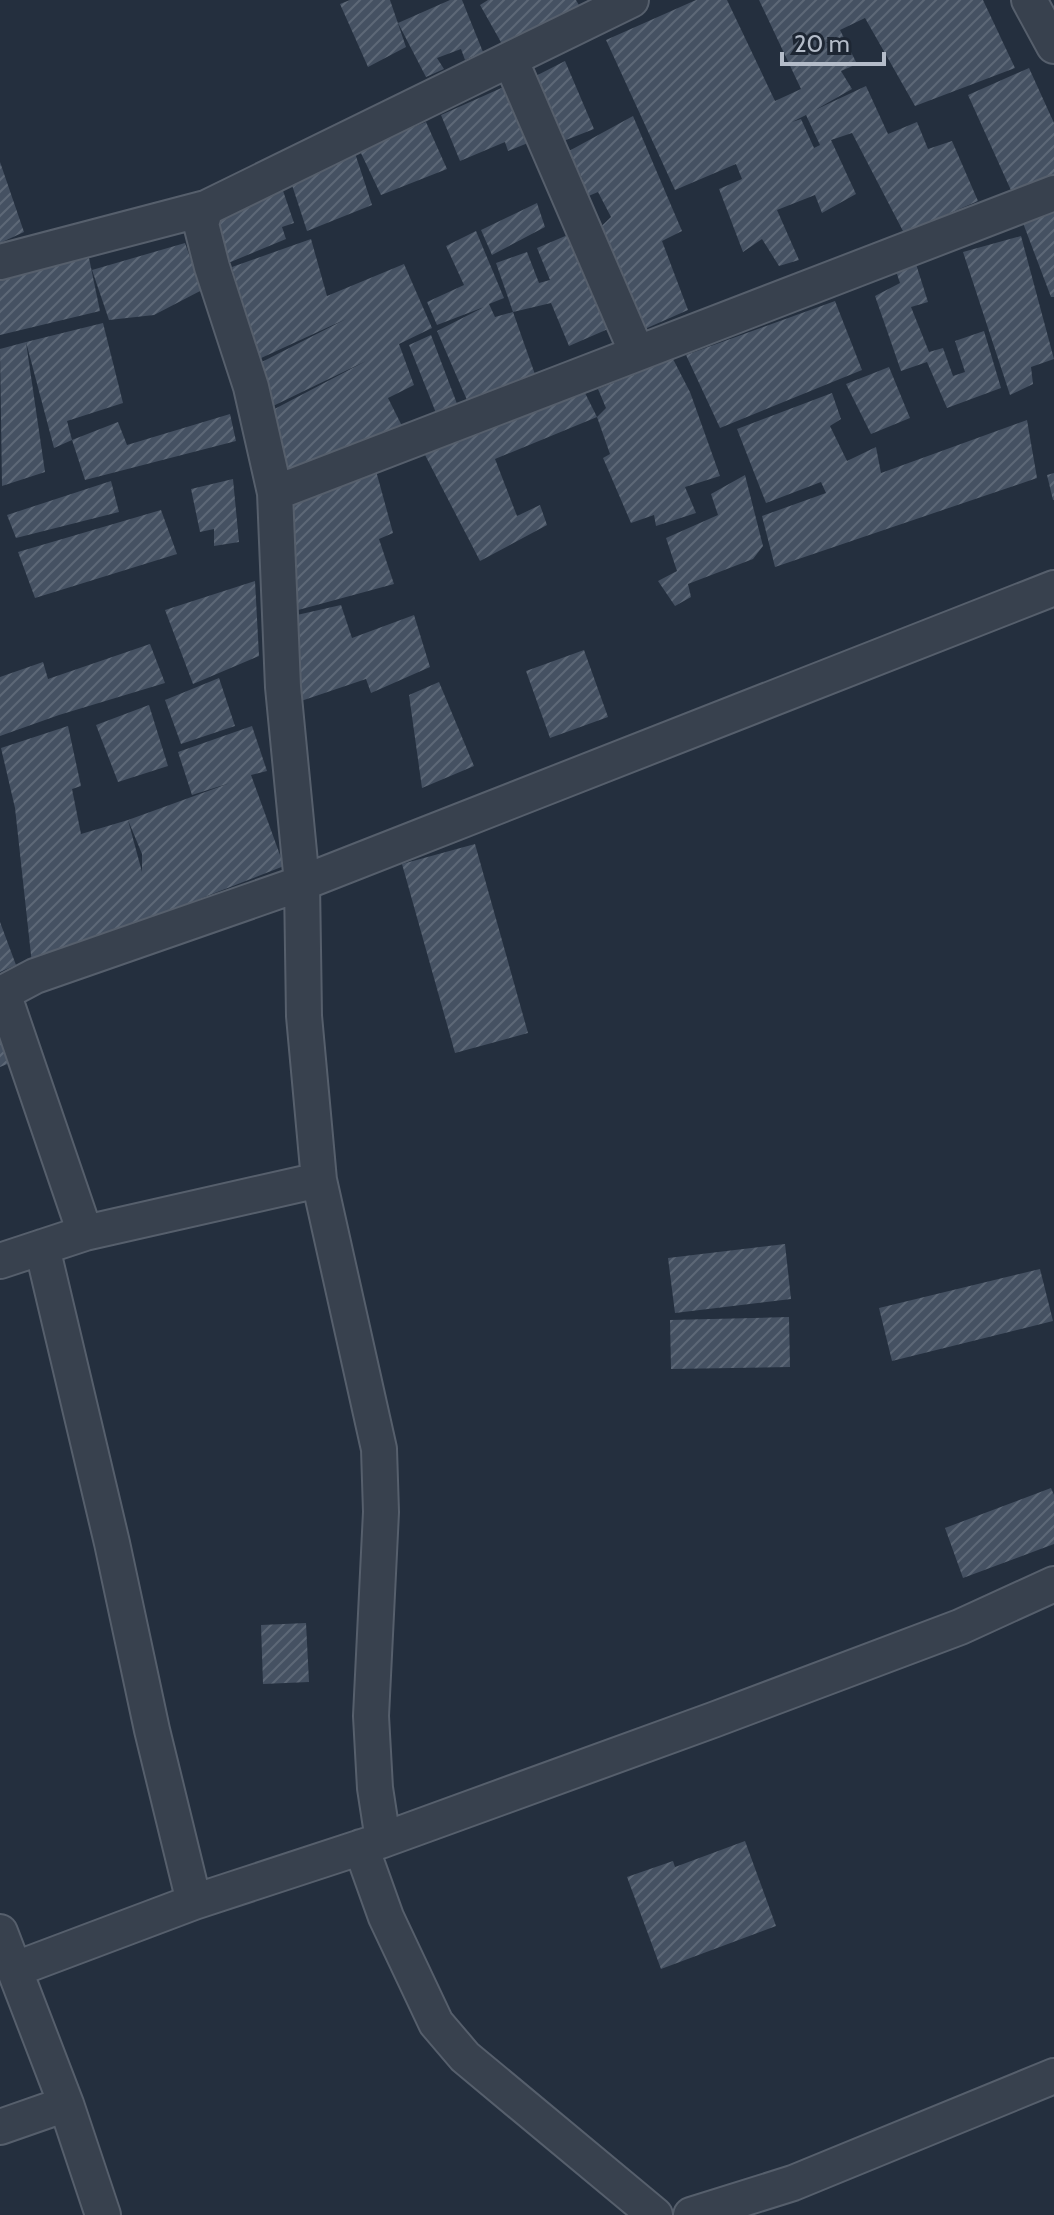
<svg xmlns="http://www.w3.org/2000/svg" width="1054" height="2215" viewBox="0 0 1054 2215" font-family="Cabin,sans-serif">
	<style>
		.building { fill: url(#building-hatch); fill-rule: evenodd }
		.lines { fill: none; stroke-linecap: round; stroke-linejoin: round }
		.street-casing { stroke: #565f6c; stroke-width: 38 }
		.street { stroke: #38414e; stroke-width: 34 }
	</style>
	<defs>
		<pattern id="building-hatch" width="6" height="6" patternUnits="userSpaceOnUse" patternTransform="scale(2)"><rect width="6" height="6" fill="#455162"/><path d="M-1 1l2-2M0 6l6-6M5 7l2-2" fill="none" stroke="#5d6877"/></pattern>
	</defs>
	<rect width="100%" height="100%" fill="#242f3e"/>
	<!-- building -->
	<path class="building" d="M 350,0 L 390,0 L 406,47 L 368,67 L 340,4 Z
		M 450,0 L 462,0 L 483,52 L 465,60 L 461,49 L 437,58 L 444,69 L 426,77 L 398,23 Z
		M 488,0 L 576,0 L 580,7 L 502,44 L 480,5 Z
		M 696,0 L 727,0 L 775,101 L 801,89 L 759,0 L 983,0 L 1015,68 L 915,106 L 865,18 L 840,30 L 857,64 L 841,71 L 852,89 L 815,110 L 866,86 L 888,134 L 917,122 L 928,149 L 952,141 L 978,201 L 904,233 L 852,133 L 831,140 L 856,194 L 822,213 L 815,195 L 777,210 L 799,260 L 779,266 L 762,239 L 743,252 L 719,189 L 742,179 L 736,164 L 675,190 L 606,40 ZM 806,115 L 820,145 L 814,148 L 801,119 L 792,122 Z
		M 565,61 L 594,129 L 548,147 L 526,81 Z
		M 1029,68 L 1054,123 L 1054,179 L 1014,197 L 968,95 Z
		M 508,85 L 528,143 L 508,151 L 505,142 L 460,161 L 441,115 Z
		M 633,116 L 682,231 L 662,241 L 688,310 L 638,332 L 588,239 L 611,217 L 598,192 L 579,200 L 570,184 L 583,180 L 569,151 Z
		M 426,122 L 447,169 L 381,195 L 359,149 Z
		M 352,144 L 372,205 L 307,231 L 291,182 L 337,165 L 329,152 Z
		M 0,162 L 24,232 L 0,243 Z
		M 280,182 L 294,223 L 282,227 L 286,239 L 221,266 L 206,208 Z
		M 537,203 L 545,227 L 492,255 L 481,230 Z
		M 1054,210 L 1054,297 L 1051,297 L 1023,223 Z
		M 476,231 L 504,298 L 489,304 L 495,317 L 513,312 L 496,263 L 527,252 L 539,283 L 550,280 L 537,248 L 570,234 L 608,329 L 569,346 L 551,303 L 513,312 L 537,380 L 470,407 L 437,331 L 484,307 L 437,325 L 427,302 L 464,285 L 446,246 Z
		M 1021,236 L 1054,359 L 1031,367 L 1033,384 L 1010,395 L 963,252 Z
		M 311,239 L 327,296 L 404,264 L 432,328 L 399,344 L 414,385 L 388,398 L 404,430 L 289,474 L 265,414 L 366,361 L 271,407 L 254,366 L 346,319 L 259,359 L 232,267 Z
		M 185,243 L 202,290 L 154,315 L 109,320 L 92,270 Z
		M 89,258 L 100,311 L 0,335 L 0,279 Z
		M 916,264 L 928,302 L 911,307 L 929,352 L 943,348 L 953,376 L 965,372 L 955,341 L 984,331 L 1001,388 L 947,408 L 927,362 L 901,371 L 875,296 L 900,283 L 896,271 Z
		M 835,301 L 862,370 L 720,428 L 686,355 Z
		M 103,323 L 123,403 L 67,421 L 72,440 L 54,448 L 26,342 L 45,472 L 2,486 L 0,349 L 26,342 Z
		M 431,335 L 459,409 L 438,418 L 409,345 Z
		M 673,359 L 690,392 L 720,476 L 685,487 L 696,513 L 656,526 L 654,515 L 631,523 L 603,458 L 610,454 L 597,417 L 606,408 L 598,389 Z
		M 889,367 L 910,418 L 871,434 L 846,384 Z
		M 584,391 L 597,417 L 495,459 L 517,516 L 540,505 L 547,525 L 480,561 L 424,453 Z
		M 832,393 L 841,419 L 830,426 L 847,461 L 876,447 L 881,473 L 1027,420 L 1037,478 L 775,567 L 762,516 L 826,493 L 821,482 L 766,503 L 737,429 Z
		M 230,414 L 236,441 L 85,480 L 72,440 L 118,422 L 127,445 Z
		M 375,467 L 393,533 L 379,539 L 394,584 L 287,613 L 280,500 Z
		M 1054,473 L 1054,500 L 1053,500 L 1047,475 Z
		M 745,475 L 763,546 L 753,559 L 688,584 L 691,597 L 675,606 L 658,581 L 677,571 L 666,538 L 718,515 L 711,494 Z
		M 233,479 L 239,542 L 214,546 L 214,529 L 200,532 L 191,489 Z
		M 111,481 L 119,512 L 16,538 L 7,515 Z
		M 161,510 L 177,554 L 35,598 L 18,552 Z
		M 255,581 L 259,656 L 193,684 L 165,610 Z
		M 341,605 L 352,638 L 414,615 L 430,667 L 371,693 L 366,679 L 298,702 L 291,685 L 301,683 L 295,669 L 288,617 Z
		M 150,644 L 165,683 L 59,715 L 0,736 L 0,677 L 43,662 L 48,679 Z
		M 584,650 L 608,717 L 550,738 L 526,671 Z
		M 219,678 L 235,726 L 181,744 L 165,700 Z
		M 439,682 L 474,766 L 422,788 L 409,695 Z
		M 149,705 L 168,766 L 118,782 L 96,725 Z
		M 68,726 L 81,786 L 72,789 L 81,834 L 128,820 L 230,783 L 192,795 L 178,752 L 252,726 L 267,771 L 251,775 L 284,866 L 32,964 L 15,808 L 1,748 ZM 128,820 L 142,854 L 142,872 Z
		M 475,844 L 528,1033 L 455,1053 L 402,864 Z
		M 0,922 L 16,965 L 0,972 Z
		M 0,1038 L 10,1063 L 0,1067 Z
		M 785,1244 L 791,1299 L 675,1313 L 668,1258 Z
		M 1040,1269 L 1053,1321 L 892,1361 L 879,1308 Z
		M 789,1317 L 790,1367 L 671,1369 L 670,1320 Z
		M 1051,1488 L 1054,1495 L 1054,1544 L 963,1578 L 945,1528 Z
		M 306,1623 L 309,1682 L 263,1684 L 261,1625 Z
		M 745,1841 L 776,1926 L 661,1969 L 627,1877 L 673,1861 L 675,1867 Z"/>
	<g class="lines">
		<!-- street casing -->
		<g class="street-casing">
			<path id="street" d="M 1029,0 L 1054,46
				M 510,59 L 637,353
				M 0,262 L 206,208
				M 275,493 L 1054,193
				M 85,1233 L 3,993 L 35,976 L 302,883 L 1054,588
				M 42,1247 L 112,1543 L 152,1730 L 194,1902
				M 0,1261 L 85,1233 L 319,1180
				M 383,1840 L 375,1788 L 371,1716 L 381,1512 L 379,1449 L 319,1180 L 304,1016 L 302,883 L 283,687 L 275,493 L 251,387 L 212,267 L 201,224 L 206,208 L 631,0
				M 361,1847 L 386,1917 L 436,2023 L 465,2057 L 655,2215
				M 0,1932 L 66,2104 L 103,2215
				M 16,1969 L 194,1902 L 383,1840 L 713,1720 L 960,1627 L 1054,1584
				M 0,2127 L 66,2104
				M 691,2215 L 793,2183 L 1054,2076"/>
		</g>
		<!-- street -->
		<use href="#street" class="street"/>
	</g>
	<!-- scale -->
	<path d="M782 52v12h102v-12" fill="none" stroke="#b4bcc9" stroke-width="4"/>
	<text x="794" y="52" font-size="24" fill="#b4bcc9" stroke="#1d2633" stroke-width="6" paint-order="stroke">20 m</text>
</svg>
